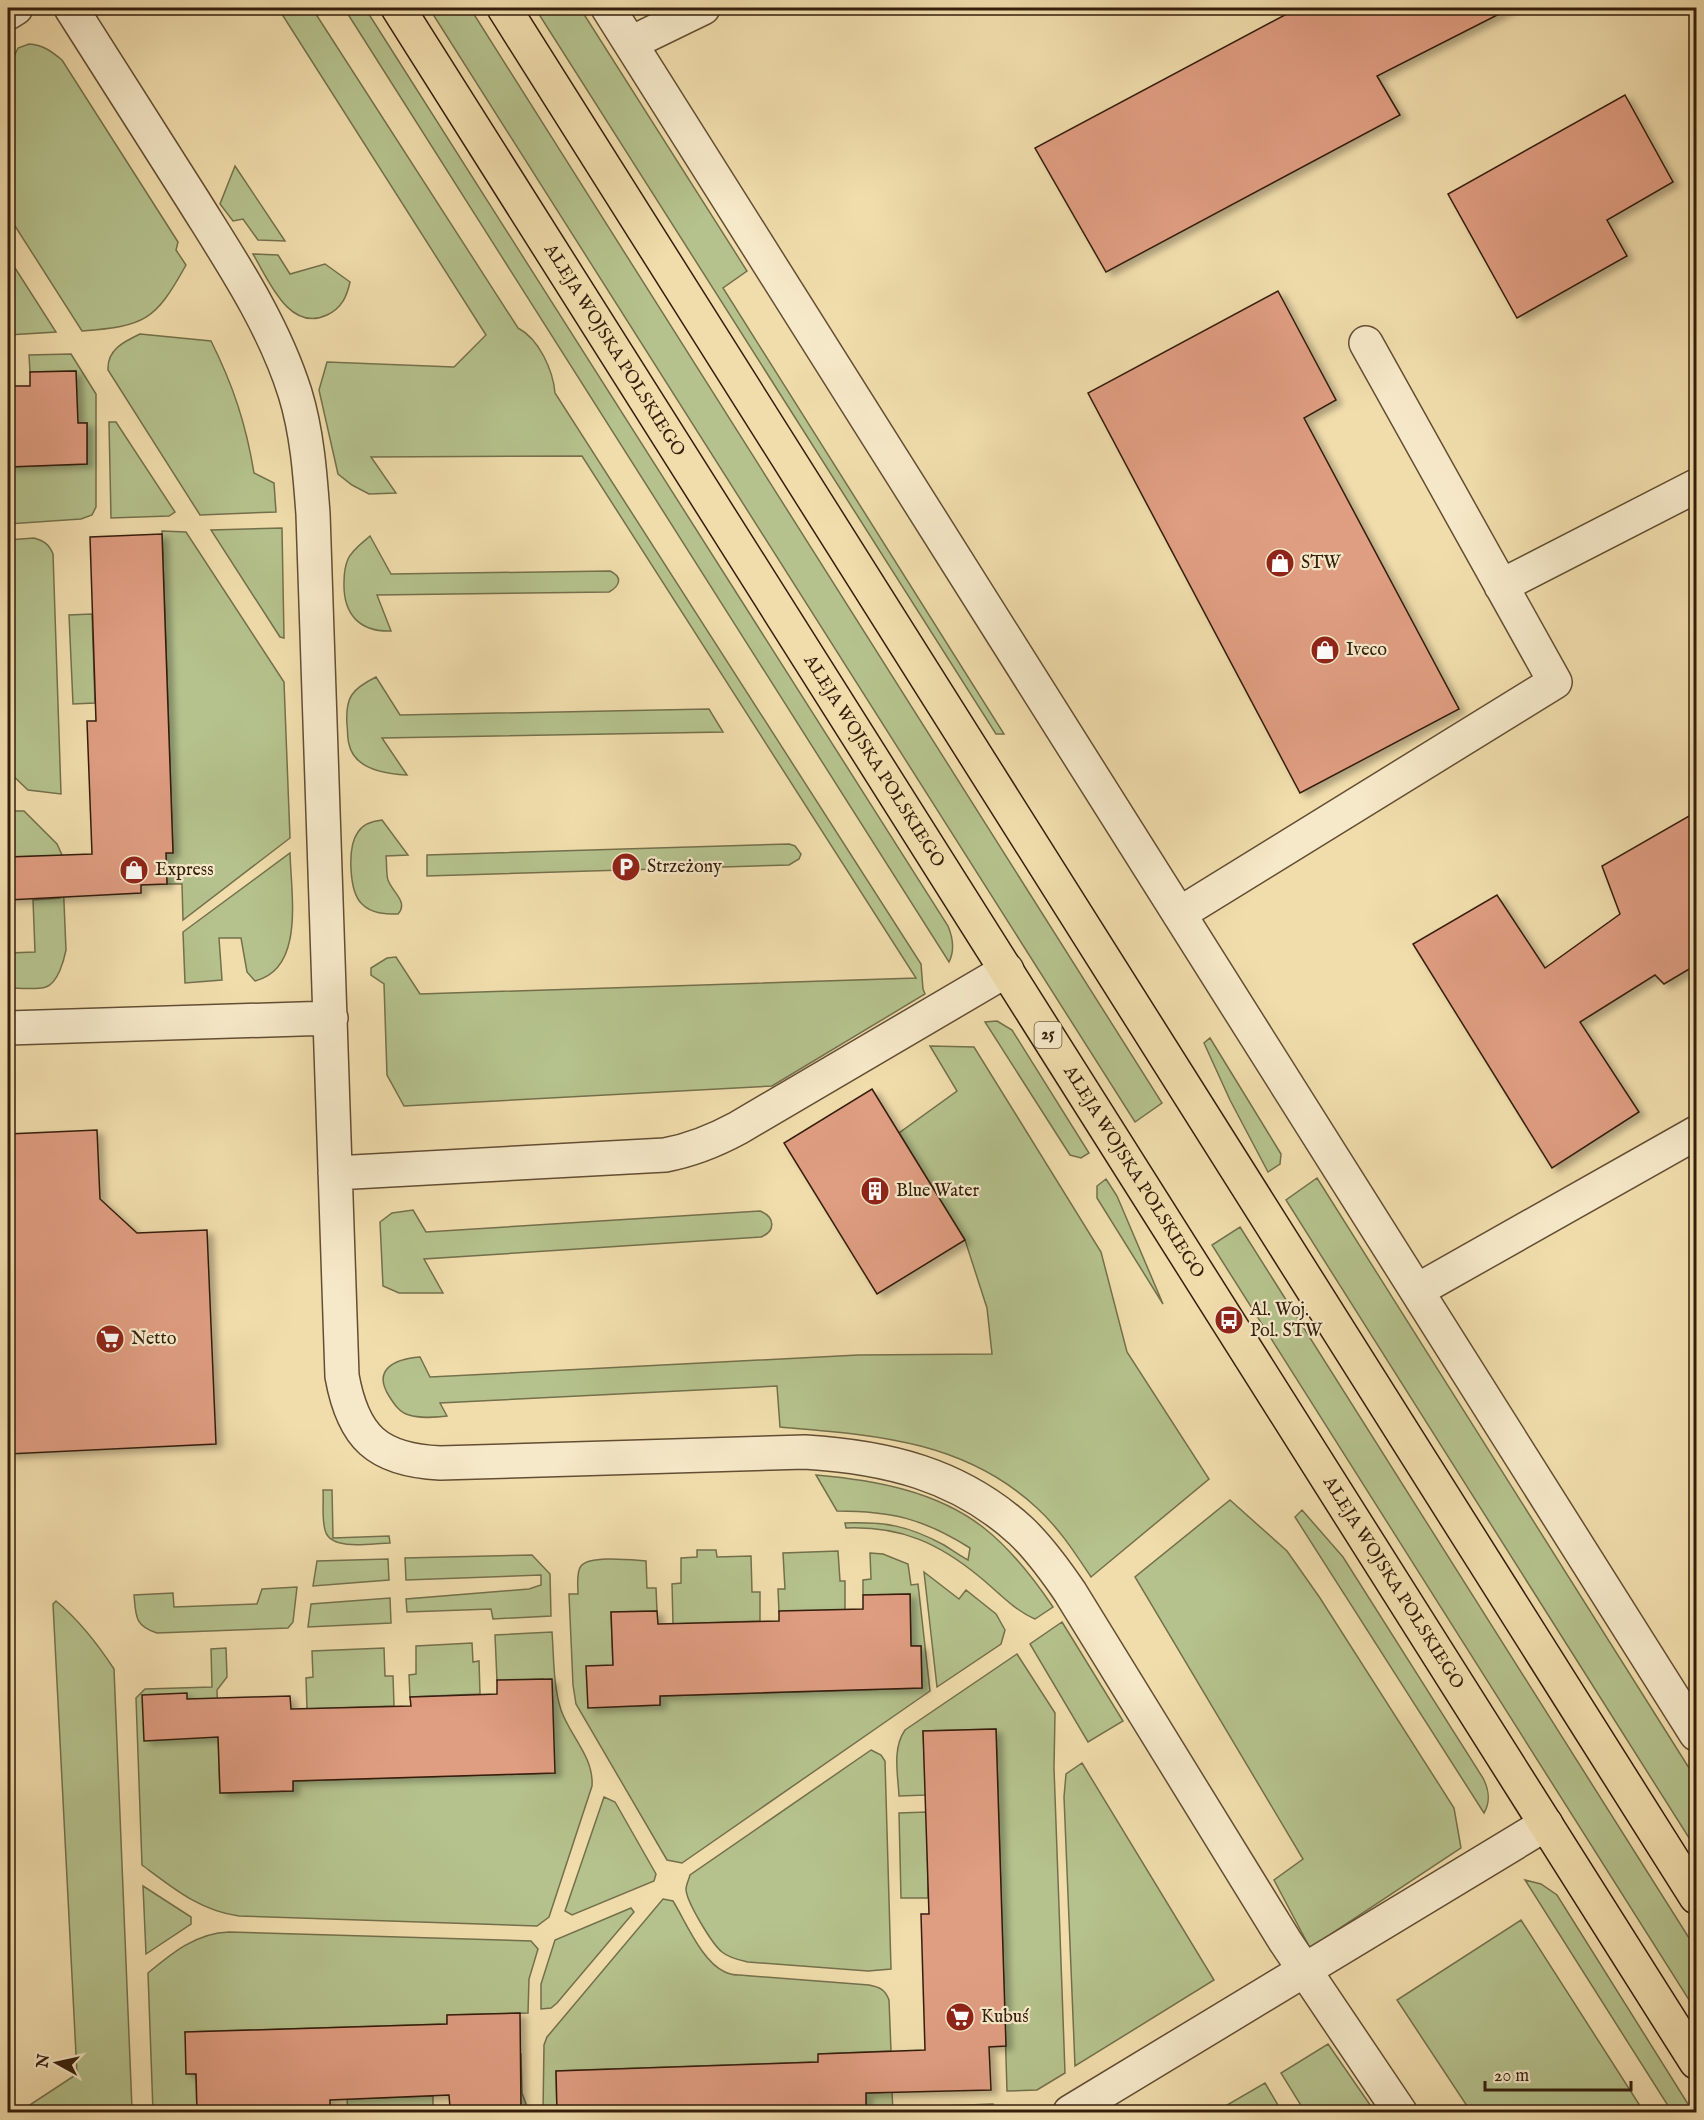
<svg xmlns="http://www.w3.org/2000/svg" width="1704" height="2120" viewBox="0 0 1704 2120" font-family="'IM FELL English',serif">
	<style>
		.green { fill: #b5c28d; stroke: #74704c; stroke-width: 1.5 }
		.building { fill: #df9d81; stroke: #341e0c; stroke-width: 1.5; filter: url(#shadow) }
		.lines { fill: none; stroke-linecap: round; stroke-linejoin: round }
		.minor-casing { stroke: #634e34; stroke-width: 36 }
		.major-casing { stroke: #341e0c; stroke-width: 36 }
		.minor { stroke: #f6e9c9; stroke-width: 33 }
		.major { stroke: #f1ddac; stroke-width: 33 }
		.labels { text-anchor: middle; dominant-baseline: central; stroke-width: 4.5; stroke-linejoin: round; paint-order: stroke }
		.shield { fill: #f6e9c9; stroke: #6e5b45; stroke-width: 1.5 }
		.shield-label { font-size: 16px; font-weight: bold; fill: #341e0c }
		.street-label { font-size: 18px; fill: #341e0c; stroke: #f6e9c9 }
		.poi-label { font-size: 18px; fill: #341e0c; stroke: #f6e9c9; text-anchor: start }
	</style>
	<defs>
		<filter id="shadow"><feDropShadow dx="6" dy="4" stdDeviation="3" flood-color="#0004"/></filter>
	</defs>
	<rect width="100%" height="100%" fill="#f1ddac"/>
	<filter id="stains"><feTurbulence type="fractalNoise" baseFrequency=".00333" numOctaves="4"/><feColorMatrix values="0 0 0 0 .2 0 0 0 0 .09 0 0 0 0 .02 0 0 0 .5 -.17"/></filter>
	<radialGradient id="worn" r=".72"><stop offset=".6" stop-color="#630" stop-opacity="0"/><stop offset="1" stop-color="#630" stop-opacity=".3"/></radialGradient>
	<!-- green -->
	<path class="green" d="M 278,8 L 312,8 L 518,328 C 539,339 553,370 555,393 L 921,964 L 923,989 L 925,994 L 772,1086 L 404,1106 L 387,1075 L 384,984 L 371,975 L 371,968 L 387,958 L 396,957 L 420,994 L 916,978 L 582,456 L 371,457 L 396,493 L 369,494 L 352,485 L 338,474 L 319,390 L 327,362 L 454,367 L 486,335 Z
		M 344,8 L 365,8 L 948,926 C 953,938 955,950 949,962 Z
		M 429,8 L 470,8 L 1162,1103 L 1135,1122 Z
		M 535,8 L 580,8 L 747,271 L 723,288 L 1004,734 L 996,734 Z
		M 29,44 C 43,45 51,51 62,60 L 178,242 L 176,250 L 186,265 C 155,321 145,326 82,331 L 8,215 L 8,69 L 18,48 Z
		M 235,166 L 285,241 L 258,240 L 243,219 L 233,221 L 220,204 Z
		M 253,254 L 278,255 L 290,274 L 325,264 L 350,282 C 347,296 342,308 327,315 C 289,333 268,279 253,254 Z
		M 8,257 L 56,332 L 8,335 Z
		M 140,334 L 211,341 C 233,385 246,424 254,473 L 274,483 L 276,512 L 200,515 L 108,370 C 107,350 123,342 140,334 Z
		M 71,354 L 96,394 L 96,507 L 92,515 L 81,519 L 8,524 L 8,467 L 87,464 L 87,423 L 77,423 L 76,371 L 30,372 L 29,355 Z
		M 109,422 L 116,422 L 175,512 L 169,516 L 111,518 Z
		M 282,528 L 284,638 L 280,637 L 211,530 Z
		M 162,531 L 186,532 L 284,682 L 290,838 L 183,920 L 182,884 L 167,884 L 166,853 L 173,852 Z
		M 370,536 L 391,574 L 610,571 C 623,577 620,586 609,592 L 377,595 L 391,631 C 359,632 343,614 344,582 C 344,575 345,566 348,559 C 352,550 362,543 370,536 Z
		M 34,538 C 44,541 49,544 53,554 L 61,794 L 28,790 L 8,771 L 8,540 Z
		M 92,614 L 95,703 L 73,704 L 69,615 Z
		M 376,677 L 400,715 L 709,709 L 723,732 L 382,738 L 407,775 C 385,774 354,769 349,744 C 347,738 348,731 347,725 C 345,697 352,689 376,677 Z
		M 8,811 L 24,811 L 57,844 L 62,855 L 66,950 C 64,960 58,983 46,987 C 37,990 18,988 8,988 L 8,953 L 35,952 L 33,900 L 60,898 L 59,856 L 8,857 Z
		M 382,820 L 408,855 L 386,856 C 387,863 386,874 388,880 C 392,892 409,902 398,914 C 385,914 372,914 362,904 C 349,892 347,847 358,832 C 363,824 373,821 382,820 Z
		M 789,844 L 795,846 L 801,854 L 799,859 L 789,865 L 427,876 L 427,855 Z
		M 290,853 C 291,894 305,969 255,981 L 247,972 L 241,938 L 219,938 L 222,980 L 185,983 L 183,932 Z
		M 997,1021 L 1012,1030 L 1089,1153 L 1081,1158 L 1070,1155 L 985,1022 Z
		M 1210,1038 L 1281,1154 L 1280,1164 L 1268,1172 L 1230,1100 L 1204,1043 Z
		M 930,1046 L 974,1047 L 1101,1252 L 1127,1352 L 1209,1479 L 1091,1577 C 1075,1553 1059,1528 1037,1508 C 964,1440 874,1435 780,1427 L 777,1386 L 440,1403 L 447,1416 C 435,1417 421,1419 409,1415 C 400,1413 394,1404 389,1396 C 372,1369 395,1359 420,1357 L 430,1377 L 858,1355 L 992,1354 L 987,1308 L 965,1240 L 899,1133 L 957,1091 Z
		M 1317,1178 L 1696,1779 L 1696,1849 L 1286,1200 Z
		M 1106,1179 L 1117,1196 L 1163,1304 L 1097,1198 L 1097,1186 Z
		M 413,1210 L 426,1232 L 760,1211 C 775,1217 776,1231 761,1237 L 424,1259 L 443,1293 L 399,1293 L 383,1286 L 380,1222 L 392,1213 Z
		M 1240,1227 L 1696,1949 L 1696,2011 L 1212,1245 Z
		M 816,1475 C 874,1480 937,1491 984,1528 C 1012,1550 1034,1579 1053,1607 L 1035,1619 C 1014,1610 998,1592 981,1578 C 939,1543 901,1526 846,1528 L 845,1523 C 886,1522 907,1525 944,1545 C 952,1550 960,1556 968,1560 L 970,1548 C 924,1519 892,1511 837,1511 Z
		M 323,1490 L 332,1490 L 333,1538 L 389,1536 L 390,1543 C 373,1543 334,1551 326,1533 C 321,1521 324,1502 323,1490 Z
		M 1230,1500 L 1287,1551 L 1320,1598 L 1454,1808 L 1461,1848 L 1310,1948 L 1274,1880 L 1303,1859 L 1135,1577 Z
		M 1302,1510 L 1343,1557 L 1483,1778 C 1489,1790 1491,1801 1484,1813 L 1295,1517 Z
		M 697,1550 L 716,1550 L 717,1557 L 751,1556 L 752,1592 L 760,1592 L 760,1621 L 673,1624 L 672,1584 L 681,1583 L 681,1558 L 697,1557 Z
		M 838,1551 L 840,1581 L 845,1581 L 845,1610 L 779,1612 L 778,1589 L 785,1589 L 783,1553 Z
		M 870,1553 L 883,1554 L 908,1564 L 911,1585 L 918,1584 L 930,1691 L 682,1863 L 667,1860 L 576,1704 L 573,1685 L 569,1594 L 578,1594 C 578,1586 576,1572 581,1566 C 590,1555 632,1560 646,1561 L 647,1588 L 656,1588 L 657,1611 L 611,1612 L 613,1665 L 588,1707 L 660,1705 L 660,1696 L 922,1688 L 921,1646 L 911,1646 L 910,1594 L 863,1595 L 863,1580 L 871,1579 Z
		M 532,1555 L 550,1574 L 551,1616 L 493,1619 L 491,1609 L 407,1612 L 406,1599 L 529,1589 L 541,1585 L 541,1575 L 406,1580 L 405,1558 Z
		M 388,1559 L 389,1580 L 313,1586 L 317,1561 Z
		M 924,1572 L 959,1599 L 966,1590 L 996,1614 L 1005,1630 L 1001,1644 L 937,1687 Z
		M 297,1587 L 293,1622 L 288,1628 L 157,1633 C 134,1626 136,1615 134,1595 L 173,1593 L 174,1607 L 257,1604 L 262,1589 Z
		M 390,1598 L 391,1623 L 308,1627 L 311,1604 Z
		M 56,1601 C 80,1621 97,1643 114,1669 L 132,2109 L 130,2112 L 19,2112 L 77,2074 L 53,1604 Z
		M 1062,1622 L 1123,1721 L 1088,1742 L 1030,1644 Z
		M 552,1632 C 554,1658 553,1685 561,1710 C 570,1736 594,1757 592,1786 L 549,1917 L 537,1926 L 239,1916 C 200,1911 173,1888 142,1865 L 136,1698 L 145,1689 L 212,1687 L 211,1649 L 226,1648 L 227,1677 L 217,1690 L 220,1793 L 293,1791 L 293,1781 L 555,1773 L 544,1731 L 543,1679 L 497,1681 L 495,1635 Z
		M 472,1643 L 473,1662 L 479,1661 L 480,1694 L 410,1697 L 409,1675 L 416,1674 L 416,1646 Z
		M 384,1648 L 385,1676 L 393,1676 L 394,1706 L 307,1709 L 306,1678 L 313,1677 L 312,1651 Z
		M 1017,1654 L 1055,1713 L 1054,1768 L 1065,2073 L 1037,2090 L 1007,2091 L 996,1729 L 923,1731 L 926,1795 L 899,1796 C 898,1774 892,1749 905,1730 Z
		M 871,1750 L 881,1755 L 885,1761 L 891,1969 L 868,1971 L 748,1962 C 739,1960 729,1958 722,1952 C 712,1944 686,1901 686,1889 C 686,1885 689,1879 690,1875 Z
		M 1082,1763 L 1214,1980 L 1075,2066 L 1064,1797 L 1066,1774 Z
		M 604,1797 L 615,1802 L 656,1874 L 654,1881 L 572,1915 L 565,1911 Z
		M 927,1812 L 928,1898 L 901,1898 L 899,1813 Z
		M 1525,1880 L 1541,1884 L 1557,1895 L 1693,2112 L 1672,2112 Z
		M 143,1886 L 191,1917 L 191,1924 L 146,1954 Z
		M 663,1899 L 673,1901 C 686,1922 702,1962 725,1972 C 729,1974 735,1975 739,1975 L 869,1985 C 879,1987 885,1989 889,2000 L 891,2051 L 819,2054 L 818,2062 L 556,2071 L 557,2112 L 566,2112 L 543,2112 L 544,2045 L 547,2037 Z
		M 631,1908 L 634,1912 L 557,2003 L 551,2008 L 541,2009 L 541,1984 L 555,1940 Z
		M 1521,1920 L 1644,2112 L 1471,2112 L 1397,2000 Z
		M 229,1932 L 531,1941 L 538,1949 L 529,1979 L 528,2013 L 447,2015 L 447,2024 L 185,2032 L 196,2074 L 197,2112 L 153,2112 L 148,1973 C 172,1953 196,1933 229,1932 Z
		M 1328,2044 L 1375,2112 L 1305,2112 L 1281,2073 Z
		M 521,2054 L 522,2093 L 529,2112 L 450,2112 L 450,2108 L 496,2107 L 494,2055 Z
		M 1265,2083 L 1282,2112 L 1215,2112 Z
		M 892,2092 L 893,2112 L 866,2112 L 866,2093 Z
		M 433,2096 L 433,2112 L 348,2112 L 347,2099 Z
		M 993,2104 L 994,2112 L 915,2112 L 915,2107 Z"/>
	<!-- building -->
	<path class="building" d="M 1298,8 L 1511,8 L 1377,76 L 1400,115 L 1106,272 L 1035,148 Z
		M 1625,95 L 1673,182 L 1607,220 L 1627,256 L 1517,318 L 1448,194 Z
		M 1278,291 L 1336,400 L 1304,418 L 1459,709 L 1300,793 L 1088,393 Z
		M 76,371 L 78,423 L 87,423 L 87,464 L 8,467 L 8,386 L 30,386 L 30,372 Z
		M 162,534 L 173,853 L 166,853 L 167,884 L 141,885 L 141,893 L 8,900 L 8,857 L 92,854 L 87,721 L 96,721 L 90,537 Z
		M 1696,812 L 1696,965 L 1664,984 L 1655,975 L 1580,1022 L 1639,1112 L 1552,1168 L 1413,944 L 1497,895 L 1545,968 L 1620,914 L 1602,866 Z
		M 872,1089 L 965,1240 L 877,1294 L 784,1143 Z
		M 97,1130 L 100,1199 L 137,1233 L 207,1230 L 216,1444 L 8,1454 L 8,1134 Z
		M 910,1594 L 911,1646 L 921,1646 L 922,1688 L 660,1696 L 660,1705 L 588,1708 L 586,1666 L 613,1665 L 611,1612 L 657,1611 L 658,1624 L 779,1621 L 779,1611 L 863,1609 L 863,1595 Z
		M 552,1679 L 555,1773 L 293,1781 L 293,1791 L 220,1793 L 218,1737 L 144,1741 L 142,1695 L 187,1693 L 187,1699 L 290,1696 L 291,1709 L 411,1706 L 410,1697 L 497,1694 L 497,1680 Z
		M 996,1729 L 1006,2046 L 989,2047 L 991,2090 L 866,2093 L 866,2112 L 557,2112 L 556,2071 L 818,2062 L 818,2054 L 925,2050 L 921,1914 L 929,1914 L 923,1731 Z
		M 520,2013 L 521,2107 L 450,2108 L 449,2095 L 330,2100 L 330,2108 L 197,2112 L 196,2074 L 186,2074 L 185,2032 L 447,2024 L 447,2015 Z"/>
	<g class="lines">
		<!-- minor casing -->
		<g class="minor-casing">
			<path id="minor" d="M 71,8 C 111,72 152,136 193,200 C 231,261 273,323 295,393 C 307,432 310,473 313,514 L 342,1376 C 353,1437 377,1460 440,1463 L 805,1452 C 886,1457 959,1474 1021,1531 C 1040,1549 1055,1570 1070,1592 L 1285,1941 L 1400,2112
				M 608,8 L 1696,1734
				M 8,13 L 16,8
				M 631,43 L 703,8
				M 1501,586 L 1696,486
				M 1179,914 L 1555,682 L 1366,343
				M 8,1028 L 331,1018
				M 335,1173 L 665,1155 C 692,1150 714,1141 738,1128 L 1007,970
				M 1418,1290 L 1696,1133
				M 1070,2112 L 1546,1824"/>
		</g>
		<!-- major casing -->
		<g class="major-casing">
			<g id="major">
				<path id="s1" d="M 398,8 L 1696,2062"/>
				<path d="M 504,8 L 1696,1897"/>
			</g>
		</g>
		<!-- minor -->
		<use href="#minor" class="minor"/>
		<!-- major -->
		<use href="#major" class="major"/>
	</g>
	<!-- icons -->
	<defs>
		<g id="shop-disc" transform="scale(1.5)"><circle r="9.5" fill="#8f2418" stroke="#f6e9c9"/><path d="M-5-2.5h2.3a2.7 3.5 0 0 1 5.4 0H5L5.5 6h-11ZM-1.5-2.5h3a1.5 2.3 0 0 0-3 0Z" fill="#fff"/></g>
		<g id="parking-disc" transform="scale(1.5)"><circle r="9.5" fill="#8f2418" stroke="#f6e9c9"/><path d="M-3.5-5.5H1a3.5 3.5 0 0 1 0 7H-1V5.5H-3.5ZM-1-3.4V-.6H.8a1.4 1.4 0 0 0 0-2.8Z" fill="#fff"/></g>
		<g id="building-disc" transform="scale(1.5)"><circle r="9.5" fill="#8f2418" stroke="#f6e9c9"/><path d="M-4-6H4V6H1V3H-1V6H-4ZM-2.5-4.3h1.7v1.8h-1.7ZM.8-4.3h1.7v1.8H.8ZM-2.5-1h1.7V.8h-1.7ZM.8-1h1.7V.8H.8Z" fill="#fff"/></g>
		<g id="bus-disc" transform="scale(1.5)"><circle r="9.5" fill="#8f2418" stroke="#f6e9c9"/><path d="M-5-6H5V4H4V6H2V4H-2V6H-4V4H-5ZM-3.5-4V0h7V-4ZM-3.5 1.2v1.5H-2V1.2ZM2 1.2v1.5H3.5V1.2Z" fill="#fff"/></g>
		<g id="supermarket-disc" transform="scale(1.5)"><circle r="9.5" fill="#8f2418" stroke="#f6e9c9"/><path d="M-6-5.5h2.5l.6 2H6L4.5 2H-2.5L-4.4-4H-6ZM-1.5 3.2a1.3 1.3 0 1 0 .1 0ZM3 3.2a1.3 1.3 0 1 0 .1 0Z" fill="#fff"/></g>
	</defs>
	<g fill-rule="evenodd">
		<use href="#shop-disc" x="1280" y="563"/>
		<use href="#shop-disc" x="1325" y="650"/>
		<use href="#parking-disc" x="626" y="867"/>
		<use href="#shop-disc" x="134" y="870"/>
		<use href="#building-disc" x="875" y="1191"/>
		<use href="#bus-disc" x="1229" y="1320"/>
		<use href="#supermarket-disc" x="110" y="1339"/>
		<use href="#supermarket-disc" x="960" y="2017"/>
	</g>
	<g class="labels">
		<!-- shield labels -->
		<rect class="shield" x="1034.5" y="1022" width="27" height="26" rx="4.5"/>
		<g class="shield-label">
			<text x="1048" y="1035">25</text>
		</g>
		<!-- street labels -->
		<g class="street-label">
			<text stroke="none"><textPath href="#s1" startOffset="405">ALEJA WOJSKA POLSKIEGO</textPath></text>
			<text stroke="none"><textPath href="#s1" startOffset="891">ALEJA WOJSKA POLSKIEGO</textPath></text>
			<text stroke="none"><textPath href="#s1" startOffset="1377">ALEJA WOJSKA POLSKIEGO</textPath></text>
			<text stroke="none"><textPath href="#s1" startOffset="1863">ALEJA WOJSKA POLSKIEGO</textPath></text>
		</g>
		<!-- poi labels -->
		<g class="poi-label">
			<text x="1301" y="563">STW</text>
			<text x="1346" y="650">Iveco</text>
			<text x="647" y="867">Strzeżony</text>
			<text x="155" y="870">Express</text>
			<text x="896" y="1191">Blue Water</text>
			<text x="1250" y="1310">Al. Woj.<tspan x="1250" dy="21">Pol. STW</tspan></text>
			<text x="131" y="1339">Netto</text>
			<text x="981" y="2017">Kubuś</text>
		</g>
	</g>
	<!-- margin -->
	<rect width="1704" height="2120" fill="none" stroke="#f1ddac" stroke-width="30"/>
	<rect x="9" y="9" width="1686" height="2102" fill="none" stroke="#341e0c" stroke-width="3"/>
	<rect x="15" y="15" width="1674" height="2090" fill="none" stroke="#341e0c" stroke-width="1.5"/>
	<!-- north arrow -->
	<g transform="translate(57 2063) rotate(278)" stroke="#f6e9c9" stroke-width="4.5" paint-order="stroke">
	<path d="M0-4.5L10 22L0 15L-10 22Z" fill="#341e0c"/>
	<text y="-9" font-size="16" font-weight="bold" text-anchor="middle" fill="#341e0c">N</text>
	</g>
	<!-- scale -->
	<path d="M1485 2081v9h146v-9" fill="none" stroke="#341e0c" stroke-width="3"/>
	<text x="1494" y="2081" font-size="18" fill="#341e0c" stroke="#f6e9c9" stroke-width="4.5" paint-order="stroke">20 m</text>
	<rect width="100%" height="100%" filter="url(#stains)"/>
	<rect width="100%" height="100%" fill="url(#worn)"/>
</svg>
